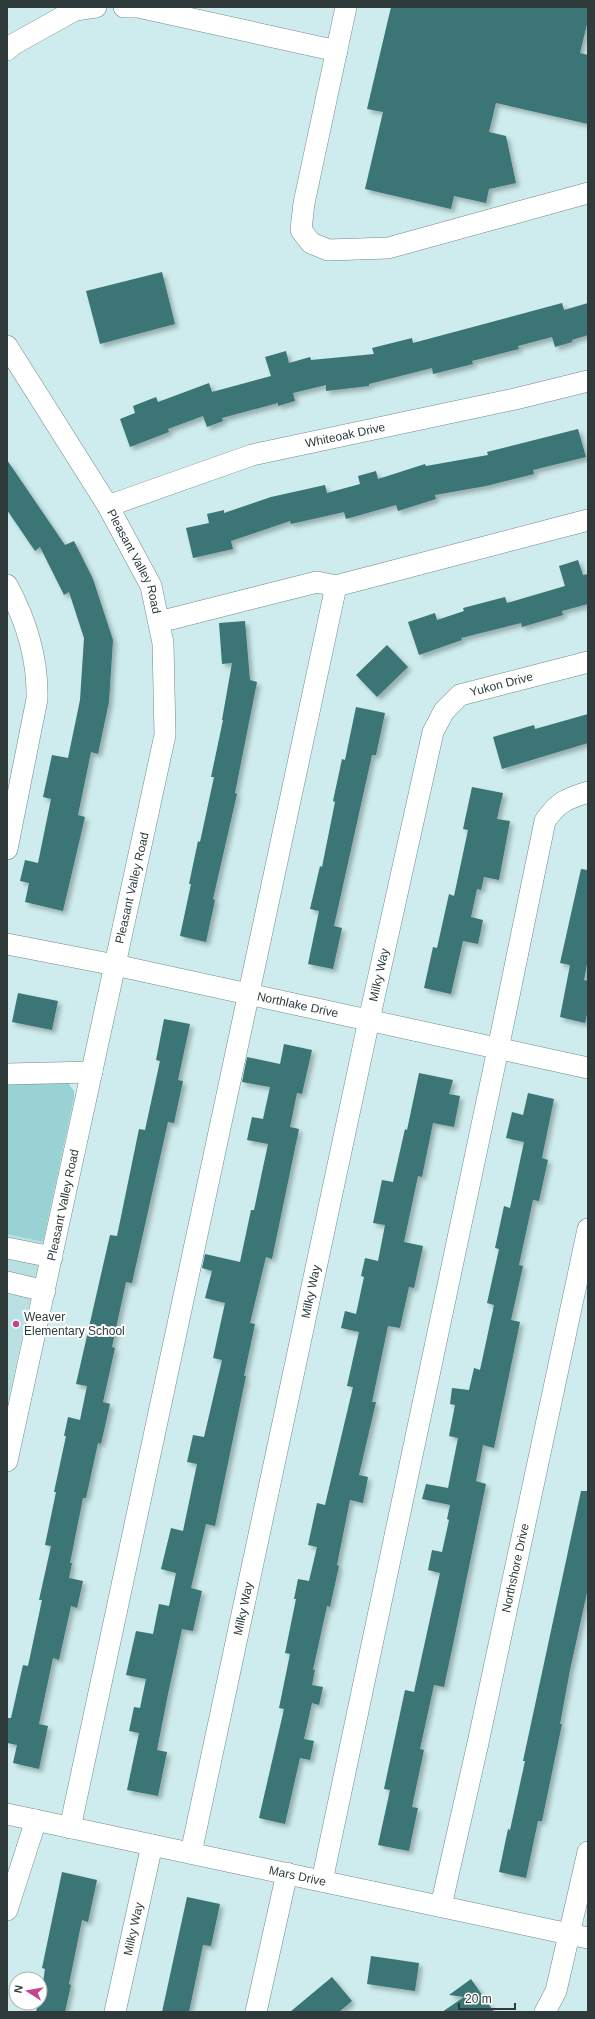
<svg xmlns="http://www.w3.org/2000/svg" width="595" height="2019" viewBox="0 0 595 2019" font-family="Helvetica,sans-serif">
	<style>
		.built { fill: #bae1e2 }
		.green { fill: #98d2d4 }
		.building { fill: #3a7576; filter: url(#shadow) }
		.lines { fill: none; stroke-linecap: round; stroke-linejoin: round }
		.minor-casing { stroke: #6e8a8b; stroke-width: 22 }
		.minor { stroke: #fff; stroke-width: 21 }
		.poi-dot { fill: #c4448f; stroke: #fff; stroke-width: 1.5 }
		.labels { text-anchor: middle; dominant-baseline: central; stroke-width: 4; stroke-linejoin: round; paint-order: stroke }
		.street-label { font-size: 12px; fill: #2f3b3b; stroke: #fff }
		.poi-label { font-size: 12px; fill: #2f3b3b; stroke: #fff; text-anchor: start }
	</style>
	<defs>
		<filter id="shadow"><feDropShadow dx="3.5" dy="3.5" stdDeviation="2" flood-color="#0004"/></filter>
	</defs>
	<rect width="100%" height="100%" fill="#ceeced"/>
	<!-- built -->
	<path class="built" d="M 7,1234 L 43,1242 L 7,1406 Z"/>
	<!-- green -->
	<path class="green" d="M 7,1081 L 68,1083 L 74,1091 L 74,1098 L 43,1242 L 7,1234 Z"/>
	<!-- building -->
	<path class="building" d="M 391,7 L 588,7 L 588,20 L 580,53 L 588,55 L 588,124 L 496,103 L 489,132 L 506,136 L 516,183 L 489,189 L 486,203 L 454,196 L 451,209 L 365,189 L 383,112 L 367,109 Z
		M 162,272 L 175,324 L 100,344 L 86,291 Z
		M 562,303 L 564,310 L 588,303 L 588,335 L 572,340 L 572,342 L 555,347 L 552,337 L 518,346 L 519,349 L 472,361 L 473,364 L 433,374 L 432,368 L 369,384 L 369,386 L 326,391 L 326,385 L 293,393 L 295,401 L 278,406 L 278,403 L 222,418 L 223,421 L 207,427 L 203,416 L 168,429 L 169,432 L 130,447 L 120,419 L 135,413 L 133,406 L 156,397 L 158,402 L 209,383 L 212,392 L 271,376 L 265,357 L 286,351 L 289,363 L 310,357 L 311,360 L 374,354 L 372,348 L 412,338 L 413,343 Z
		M 578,429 L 586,457 L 533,470 L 534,474 L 486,486 L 435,495 L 436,499 L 398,511 L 396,505 L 346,519 L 344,512 L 291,524 L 290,521 L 231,541 L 233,549 L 193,558 L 186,528 L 209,523 L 207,514 L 224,510 L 224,513 L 271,497 L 325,485 L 327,493 L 360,484 L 358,476 L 376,471 L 378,479 L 425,464 L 426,466 L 488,455 L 487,452 Z
		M 7,460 L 65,545 L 74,541 L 93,579 L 113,640 L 109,702 L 98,754 L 91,752 L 78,815 L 85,817 L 63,911 L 25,902 L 29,883 L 20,881 L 25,860 L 38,863 L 51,799 L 43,797 L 52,755 L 68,758 L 80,700 L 84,638 L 69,592 L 64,595 L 40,547 L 35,551 L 7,510 Z
		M 578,560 L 583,575 L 588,574 L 588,604 L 562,611 L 563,615 L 522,627 L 521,623 L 461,638 L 462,640 L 419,655 L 408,622 L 435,613 L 437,620 L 464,611 L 463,608 L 505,597 L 507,603 L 565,586 L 559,566 Z
		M 245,621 L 250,680 L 257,682 L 235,793 L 237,794 L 213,899 L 215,900 L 206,942 L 180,936 L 191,884 L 189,884 L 198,841 L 200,842 L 214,777 L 211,777 L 223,720 L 222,720 L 232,663 L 222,664 L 219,623 Z
		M 387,645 L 408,667 L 377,697 L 356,675 Z
		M 356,707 L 385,713 L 376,755 L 372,755 L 334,926 L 342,928 L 333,969 L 308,964 L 319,911 L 310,909 L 320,866 L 322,867 L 335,802 L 333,801 L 342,759 L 345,760 Z
		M 588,714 L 588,743 L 502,769 L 493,737 L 534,725 L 535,729 Z
		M 472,787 L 503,793 L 497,819 L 510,821 L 499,880 L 484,877 L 481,890 L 477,889 L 471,917 L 483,920 L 478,944 L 463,941 L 451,994 L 424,988 L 433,947 L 437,948 L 449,894 L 454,896 L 468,830 L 463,829 Z
		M 581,869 L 588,870 L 588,959 L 584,980 L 588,981 L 588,1010 L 585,1023 L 560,1017 L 570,965 L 560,963 Z
		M 18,993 L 58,1001 L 52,1030 L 12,1022 Z
		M 164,1019 L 190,1024 L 178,1080 L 183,1081 L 174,1123 L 168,1122 L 132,1283 L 126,1282 L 112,1347 L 115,1348 L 103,1402 L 110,1404 L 101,1444 L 98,1443 L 86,1498 L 83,1498 L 70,1563 L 72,1563 L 69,1578 L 83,1581 L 77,1608 L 71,1606 L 59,1660 L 53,1658 L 39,1724 L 48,1726 L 39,1769 L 13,1763 L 17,1745 L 7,1743 L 7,1718 L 11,1718 L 23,1665 L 28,1666 L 42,1600 L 39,1600 L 51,1546 L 45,1545 L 56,1492 L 54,1492 L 66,1436 L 64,1436 L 68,1417 L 80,1420 L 87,1386 L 76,1384 L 110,1235 L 117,1236 L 139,1129 L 145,1130 L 160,1061 L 156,1060 Z
		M 284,1044 L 312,1050 L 302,1094 L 297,1093 L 290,1127 L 299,1129 L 272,1259 L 266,1257 L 250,1323 L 255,1324 L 244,1376 L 246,1376 L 215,1526 L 206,1524 L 191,1588 L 202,1591 L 193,1631 L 182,1629 L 168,1694 L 157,1750 L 167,1752 L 158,1796 L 127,1790 L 139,1733 L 129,1731 L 134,1707 L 140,1708 L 146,1679 L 126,1675 L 136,1631 L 153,1634 L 159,1604 L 169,1606 L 176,1573 L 161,1569 L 171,1528 L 183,1531 L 197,1464 L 187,1462 L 193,1435 L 204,1437 L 222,1360 L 213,1358 L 225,1303 L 205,1298 L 212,1271 L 202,1268 L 205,1254 L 240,1262 L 251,1210 L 254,1210 L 268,1144 L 247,1140 L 252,1117 L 263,1119 L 270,1087 L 242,1082 L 247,1057 L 280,1064 Z
		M 419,1073 L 453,1080 L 449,1094 L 460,1096 L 454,1127 L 433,1123 L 422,1177 L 418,1176 L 404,1242 L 423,1246 L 414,1288 L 409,1287 L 400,1328 L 388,1326 L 372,1402 L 376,1402 L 359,1475 L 368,1477 L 363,1503 L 350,1500 L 337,1565 L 339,1566 L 330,1607 L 327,1606 L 313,1670 L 315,1670 L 312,1685 L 323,1687 L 319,1705 L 312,1703 L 304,1739 L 314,1741 L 310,1760 L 300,1758 L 285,1824 L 259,1818 L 284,1709 L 279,1708 L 290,1654 L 285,1653 L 296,1599 L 294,1599 L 298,1579 L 309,1581 L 317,1547 L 308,1545 L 317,1503 L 325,1505 L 353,1387 L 347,1386 L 359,1332 L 341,1328 L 345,1311 L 356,1314 L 364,1277 L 361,1276 L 365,1258 L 378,1261 L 385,1225 L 373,1223 L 382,1180 L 393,1182 L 405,1129 L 407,1130 Z
		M 528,1093 L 554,1099 L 542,1158 L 548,1160 L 539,1201 L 533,1200 L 519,1265 L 523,1266 L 511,1320 L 520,1322 L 494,1448 L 483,1445 L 476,1481 L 486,1484 L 455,1635 L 444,1687 L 434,1685 L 420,1749 L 424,1750 L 412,1807 L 418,1808 L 409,1851 L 378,1845 L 390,1790 L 384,1789 L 405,1690 L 414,1692 L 440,1573 L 428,1570 L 432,1550 L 442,1552 L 449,1520 L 447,1519 L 450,1505 L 422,1499 L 426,1484 L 448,1488 L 458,1438 L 449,1436 L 455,1405 L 450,1404 L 452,1388 L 469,1390 L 474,1368 L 480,1370 L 494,1305 L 487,1303 L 499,1249 L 495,1248 L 504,1206 L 510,1208 L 524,1142 L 506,1138 L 512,1112 L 523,1115 Z
		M 581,1491 L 588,1491 L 588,1588 L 570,1670 L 560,1724 L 562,1724 L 542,1821 L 538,1821 L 526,1878 L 499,1872 L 508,1829 L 510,1830 L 525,1761 L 523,1761 Z
		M 62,1872 L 97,1880 L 88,1922 L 82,1920 L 69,1984 L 71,1985 L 65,2012 L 36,2012 L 38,2003 L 40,2003 L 45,1969 L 42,1968 Z
		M 187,1897 L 220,1904 L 211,1946 L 203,1945 L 189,2012 L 162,2012 Z
		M 371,1956 L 419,1963 L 415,1991 L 367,1984 Z
		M 332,1977 L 352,2001 L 339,2012 L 290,2012 Z
		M 471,1979 L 494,2012 L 442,2012 L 464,1997 L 449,1995 Z"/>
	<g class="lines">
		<!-- minor casing -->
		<g class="minor-casing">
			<g id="minor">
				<path d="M 124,7 L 138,7 L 337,51"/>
				<path d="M 346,7 L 304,203 L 301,230 L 311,243 L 328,250 L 388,248 L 588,193"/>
				<path d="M 7,50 L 14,44 L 75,10 L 96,7"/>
				<path id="s1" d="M 7,346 L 108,506 L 151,586 L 163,643 L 165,735 L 7,1461"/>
				<path id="s2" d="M 108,506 L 252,455 L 515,399 L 588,381"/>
				<path d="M 7,585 C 26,620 38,659 37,699 L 7,849"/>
				<path d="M 159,622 L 317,582 L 336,586 L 588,520"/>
				<path id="s3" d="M 7,944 L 115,965 L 588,1068"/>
				<path d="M 7,1074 L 92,1072"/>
				<path d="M 7,1248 L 52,1257"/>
				<path d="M 7,1282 L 45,1291"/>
				<path id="s4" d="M 7,1814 L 588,1938"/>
				<path d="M 70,1828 L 336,586"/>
				<path id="s5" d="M 191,1853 L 369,1020 L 433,732 L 444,711 L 460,695 L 588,662"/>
				<path d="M 322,1881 L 498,1049 L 545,821 C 558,802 566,799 588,792"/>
				<path id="s6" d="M 441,1906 L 478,1743 L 588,1229"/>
				<path d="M 7,1910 L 36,1820"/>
				<path id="s7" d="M 115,2012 L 152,1845"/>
				<path d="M 256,2012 L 287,1873"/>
				<path d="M 545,2012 L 556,1991 L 588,1852"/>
			</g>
		</g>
		<!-- minor -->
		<use href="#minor" class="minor"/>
	</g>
	<!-- markers -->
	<circle class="poi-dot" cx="16" cy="1324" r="4"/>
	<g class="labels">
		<!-- street labels -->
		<g class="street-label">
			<text stroke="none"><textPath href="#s2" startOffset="248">Whiteoak Drive</textPath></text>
			<text stroke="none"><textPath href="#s1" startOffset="251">Pleasant Valley Road</textPath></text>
			<text stroke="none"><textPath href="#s5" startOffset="1236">Yukon Drive</textPath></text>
			<text transform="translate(132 888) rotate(-77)">Pleasant Valley Road</text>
			<text stroke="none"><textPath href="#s5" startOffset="898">Milky Way</textPath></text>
			<text stroke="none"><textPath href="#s3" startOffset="297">Northlake Drive</textPath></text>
			<text transform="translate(63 1205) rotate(-78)">Pleasant Valley Road</text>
			<text stroke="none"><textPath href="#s5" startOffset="574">Milky Way</textPath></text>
			<text stroke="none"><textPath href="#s6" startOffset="346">Northshore Drive</textPath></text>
			<text stroke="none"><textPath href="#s5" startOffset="250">Milky Way</textPath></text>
			<text stroke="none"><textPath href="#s4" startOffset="297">Mars Drive</textPath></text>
			<text stroke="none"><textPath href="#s7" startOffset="85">Milky Way</textPath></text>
		</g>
		<!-- poi labels -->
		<g class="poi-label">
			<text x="24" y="1317">Weaver<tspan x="24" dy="14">Elementary School</tspan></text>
		</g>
	</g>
	<!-- border -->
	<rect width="595" height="2019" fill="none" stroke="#2f3b3b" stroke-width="16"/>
	<!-- north arrow -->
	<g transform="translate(28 1991) rotate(282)"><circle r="19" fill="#ffffff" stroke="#acb1b1"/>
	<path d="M0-3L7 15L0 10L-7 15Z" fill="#c4448f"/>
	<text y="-6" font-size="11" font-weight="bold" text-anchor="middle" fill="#2f3b3b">N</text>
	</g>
	<!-- scale -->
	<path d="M459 2003v6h56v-6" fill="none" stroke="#2f3b3b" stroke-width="2"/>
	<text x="465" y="2003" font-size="12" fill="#2f3b3b" stroke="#ffffff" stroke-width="3" paint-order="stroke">20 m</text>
</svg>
